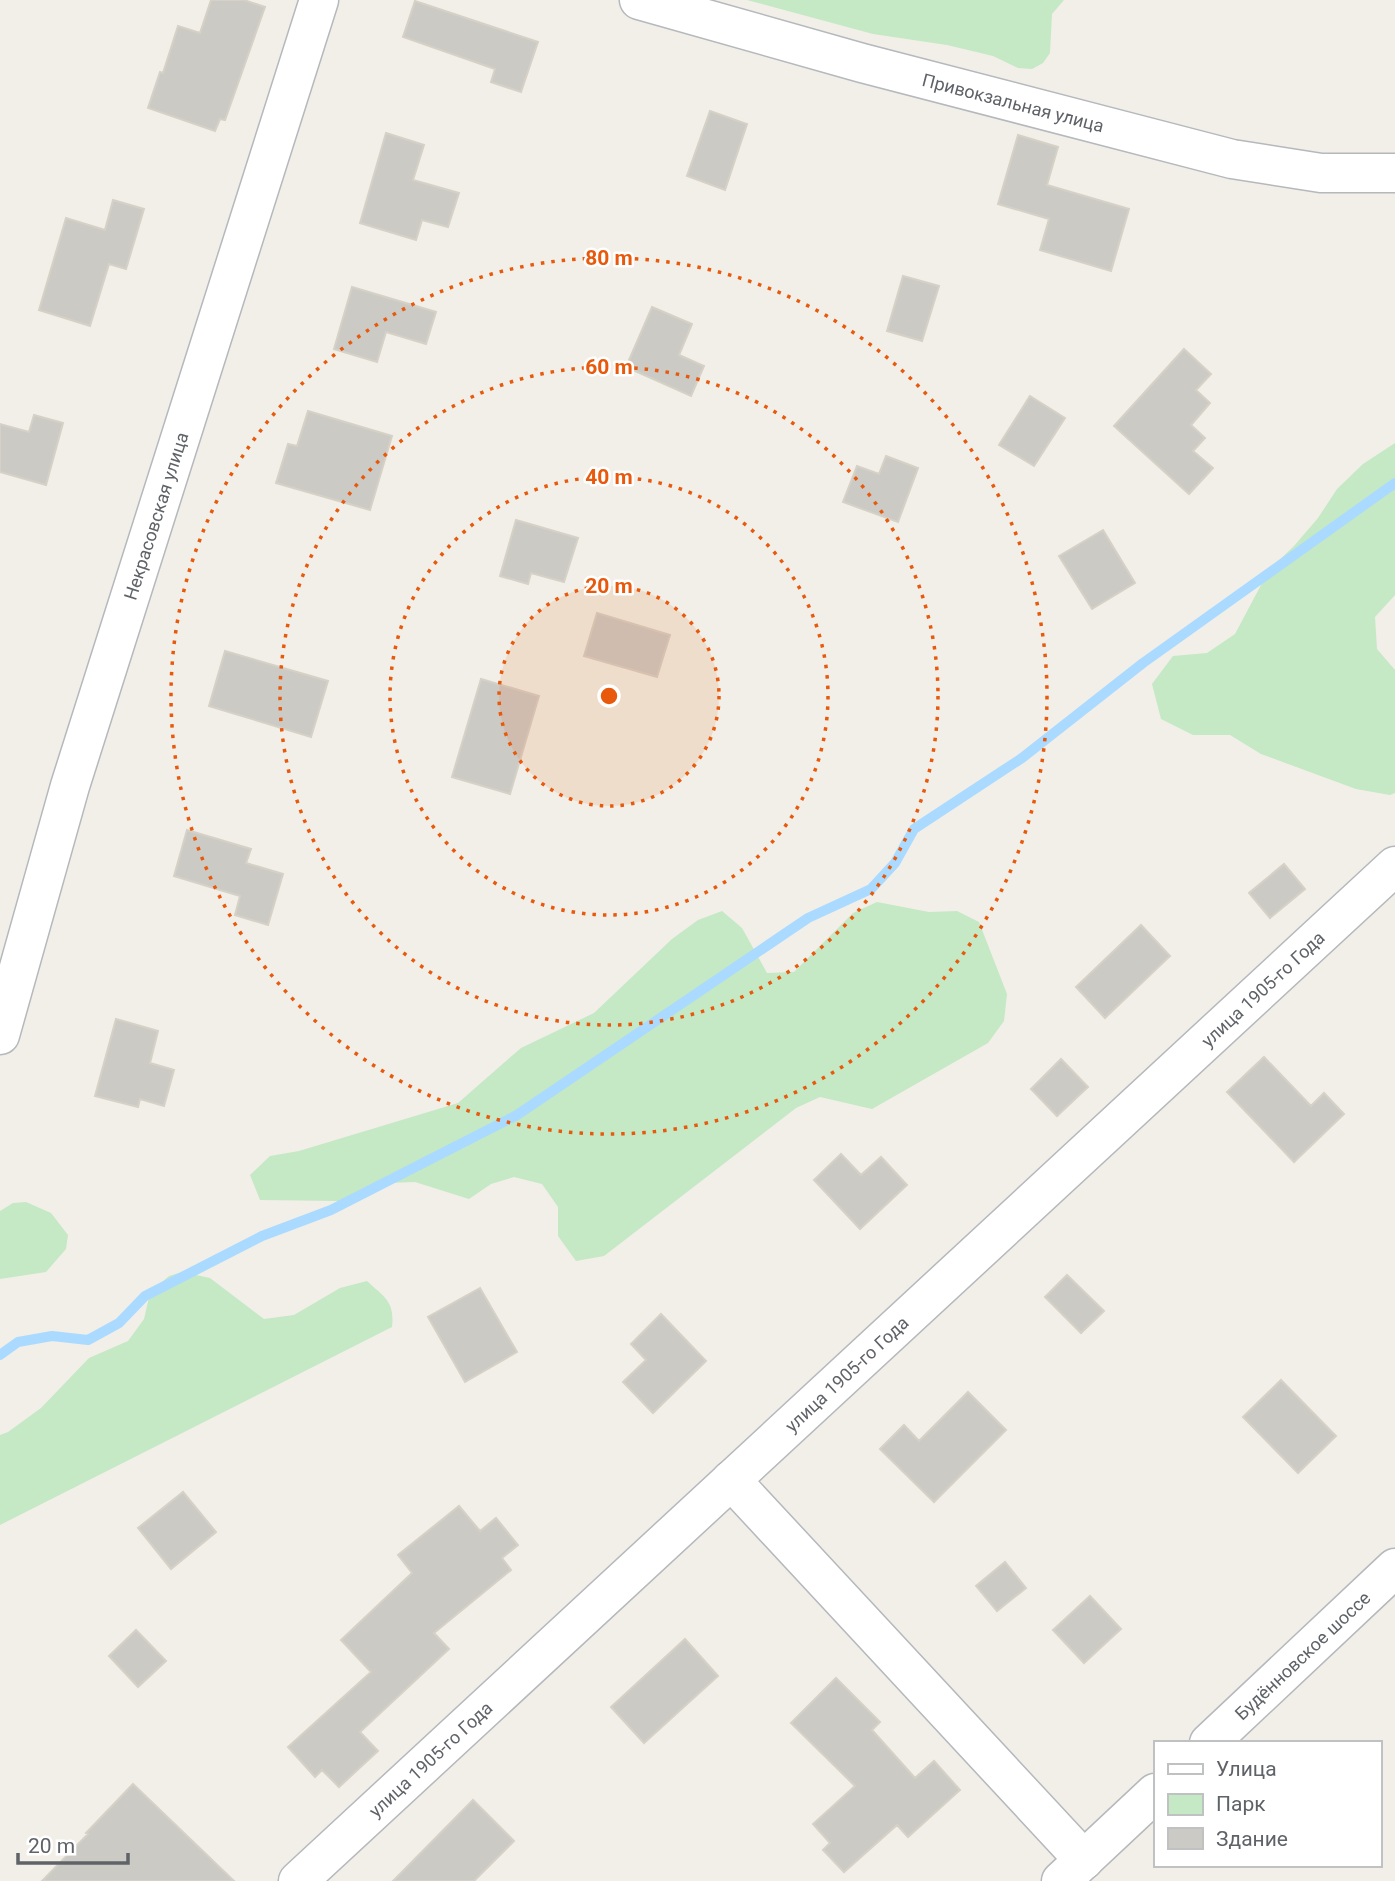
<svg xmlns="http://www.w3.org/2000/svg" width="1395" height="1881" viewBox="0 0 1395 1881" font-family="Roboto,sans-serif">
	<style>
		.green { fill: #c5e8c5 }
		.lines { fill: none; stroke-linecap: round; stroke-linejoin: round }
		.stream { stroke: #aadaff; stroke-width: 10 }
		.building { fill: #cccac5; stroke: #d6d1c6; stroke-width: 2 }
		.street-casing { stroke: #b5b8bc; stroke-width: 41 }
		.street { stroke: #fff; stroke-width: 38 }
		.ring { fill: none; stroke: #e8590c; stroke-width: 3.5; stroke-dasharray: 3.5 7 }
		.labels { text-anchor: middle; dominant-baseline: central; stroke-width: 5; stroke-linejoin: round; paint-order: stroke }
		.street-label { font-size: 18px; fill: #5f6368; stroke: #fff }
		.centre { fill: #e8590c; stroke: #fff; stroke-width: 3.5 }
		.ring-label { font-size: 21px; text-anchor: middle; font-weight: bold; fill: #e8590c; stroke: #fff; stroke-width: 5; stroke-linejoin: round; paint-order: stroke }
	</style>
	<rect width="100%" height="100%" fill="#f1efe8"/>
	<!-- green -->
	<path class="green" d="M 747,0 L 1064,0 L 1052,14 L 1050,53 L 1043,63 L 1032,69 L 1018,68 L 993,56 L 947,45 L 873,34 Z
		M 1395,443 L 1395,595 L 1375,617 L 1377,649 L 1395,670 L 1395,793 L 1390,795 L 1356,789 L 1261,754 L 1230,735 L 1193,735 L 1161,719 L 1152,684 L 1173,656 L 1207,653 L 1235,634 L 1269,570 L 1294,546 L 1318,518 L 1337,489 L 1363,464 Z
		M 877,902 L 929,912 L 957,911 L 979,922 L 1007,994 L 1004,1021 L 988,1043 L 872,1109 L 820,1097 L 796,1108 L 604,1256 L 576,1261 L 558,1236 L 558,1207 L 542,1184 L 514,1177 L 491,1184 L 469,1199 L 415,1182 L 388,1183 L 339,1201 L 260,1200 L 250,1175 L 270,1156 L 299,1151 L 458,1103 L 521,1048 L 594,1013 L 672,939 L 698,920 L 722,911 L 742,928 L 767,973 L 794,972 L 853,913 Z
		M 26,1202 L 51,1213 L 68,1235 L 66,1249 L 46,1272 L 0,1279 L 0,1211 L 13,1203 Z
		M 182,1272 L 210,1278 L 264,1319 L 294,1315 L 340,1288 L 367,1281 C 384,1297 395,1301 392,1327 L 0,1525 L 0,1435 L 8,1432 L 41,1408 L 89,1358 L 128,1341 L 144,1319 L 150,1293 L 169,1276 Z"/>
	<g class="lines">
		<!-- stream -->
		<path class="stream" d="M 0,1355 L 18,1342 L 52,1336 L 88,1340 L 119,1323 L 145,1296 L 262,1236 L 331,1210 L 517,1115 L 808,918 L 871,889 L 895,863 L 914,829 L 1022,758 L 1143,663 L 1395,483"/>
	</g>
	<!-- building -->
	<path class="building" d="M 211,0 L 244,0 L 265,7 L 225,120 L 220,119 L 215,131 L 148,108 L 160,72 L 163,73 L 178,26 L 200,33 Z
		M 415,1 L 538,42 L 521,92 L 491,82 L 495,69 L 403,37 Z
		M 710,111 L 747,124 L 725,190 L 687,176 Z
		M 386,133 L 424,145 L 413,180 L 459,193 L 448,227 L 422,220 L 416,240 L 360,223 Z
		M 1018,135 L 1058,147 L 1047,185 L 1129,209 L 1111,271 L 1040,250 L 1049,219 L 998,204 Z
		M 113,200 L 144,209 L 126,269 L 109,264 L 90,326 L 39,310 L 66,218 L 105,230 Z
		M 903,276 L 939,286 L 922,341 L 887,331 Z
		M 352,287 L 436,312 L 426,344 L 386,332 L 377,362 L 334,349 Z
		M 652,307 L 692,324 L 679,355 L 704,366 L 691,396 L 626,367 Z
		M 1184,349 L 1211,374 L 1196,390 L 1210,403 L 1191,425 L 1205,438 L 1193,451 L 1213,468 L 1189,494 L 1114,426 Z
		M 1030,396 L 1065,418 L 1034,466 L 999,445 Z
		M 308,411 L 392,436 L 370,510 L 276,483 L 288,444 L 297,446 Z
		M 34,415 L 63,423 L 46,485 L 0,472 L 0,424 L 29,432 Z
		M 886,456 L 918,468 L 898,522 L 843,502 L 857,466 L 879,474 Z
		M 516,520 L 578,538 L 564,582 L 531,573 L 528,584 L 500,576 Z
		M 1103,530 L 1135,583 L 1092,609 L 1059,556 Z
		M 597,613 L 670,635 L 657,677 L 584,656 Z
		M 225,651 L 328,681 L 311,737 L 209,706 Z
		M 481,679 L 539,696 L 510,794 L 452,777 Z
		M 187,830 L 251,849 L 246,863 L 283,874 L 268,925 L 235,915 L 240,896 L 174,876 Z
		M 1284,864 L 1305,889 L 1270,918 L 1249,893 Z
		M 1141,925 L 1170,956 L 1105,1018 L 1076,987 Z
		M 116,1019 L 158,1031 L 150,1063 L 174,1070 L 164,1106 L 140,1099 L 138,1107 L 95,1096 Z
		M 1264,1057 L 1311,1106 L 1324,1093 L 1344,1114 L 1294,1162 L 1227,1092 Z
		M 1061,1059 L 1088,1087 L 1057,1116 L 1031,1089 Z
		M 841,1154 L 861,1175 L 881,1157 L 907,1185 L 860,1229 L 814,1180 Z
		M 1067,1275 L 1104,1311 L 1081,1333 L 1045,1297 Z
		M 480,1288 L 517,1352 L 465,1382 L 428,1317 Z
		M 661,1314 L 706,1361 L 653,1413 L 623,1382 L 646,1360 L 631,1344 Z
		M 1281,1380 L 1336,1436 L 1298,1473 L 1243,1417 Z
		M 968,1392 L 1006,1430 L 934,1502 L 880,1449 L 904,1425 L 919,1441 Z
		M 183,1492 L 216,1532 L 171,1569 L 138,1528 Z
		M 459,1506 L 480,1531 L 496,1518 L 518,1545 L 502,1558 L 511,1570 L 434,1633 L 449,1649 L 360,1732 L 378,1751 L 339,1787 L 322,1770 L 315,1777 L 288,1747 L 371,1672 L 341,1640 L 412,1573 L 398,1555 Z
		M 1005,1562 L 1026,1588 L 997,1611 L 976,1586 Z
		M 1090,1596 L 1121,1629 L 1084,1663 L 1053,1630 Z
		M 136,1630 L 166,1661 L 138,1687 L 109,1656 Z
		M 685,1639 L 718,1676 L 644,1743 L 611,1707 Z
		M 836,1678 L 880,1722 L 872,1730 L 915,1778 L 934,1761 L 960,1790 L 908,1837 L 897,1825 L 844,1872 L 823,1850 L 830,1843 L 813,1824 L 855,1786 L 791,1723 Z
		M 133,1784 L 234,1881 L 42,1881 L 88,1834 L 86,1833 Z
		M 473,1800 L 514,1841 L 474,1881 L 393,1881 Z"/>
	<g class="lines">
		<!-- street casing -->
		<g class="street-casing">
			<g id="street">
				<path id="s1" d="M 639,0 L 862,63 L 1232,159 L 1321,173 L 1395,173"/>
				<path id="s2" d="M 0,1035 L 70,786 L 319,0"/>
				<path d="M 731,1480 L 1084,1860"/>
				<path id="s3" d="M 1209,1743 L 1395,1568"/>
				<path id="s4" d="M 298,1881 L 1395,866"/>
				<path d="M 1061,1881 L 1155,1793"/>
			</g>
		</g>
		<!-- street -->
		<use href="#street" class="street"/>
	</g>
	<!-- distance rings -->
	<circle cx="609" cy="696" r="110" fill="#e8590c" fill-opacity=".12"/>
	<g class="ring">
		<circle cx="609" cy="696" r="110"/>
		<circle cx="609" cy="696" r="219"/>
		<circle cx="609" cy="696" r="329"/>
		<circle cx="609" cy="696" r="438"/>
	</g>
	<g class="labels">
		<!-- street labels -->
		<g class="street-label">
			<text stroke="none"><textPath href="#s1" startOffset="388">Привокзальная улица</textPath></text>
			<text stroke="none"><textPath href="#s2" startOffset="542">Некрасовская улица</textPath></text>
			<text stroke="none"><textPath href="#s4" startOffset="1314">улица 1905-го Года</textPath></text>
			<text stroke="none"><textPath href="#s4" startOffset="747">улица 1905-го Года</textPath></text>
			<text stroke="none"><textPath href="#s3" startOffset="128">Будённовское шоссе</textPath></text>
			<text stroke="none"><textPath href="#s4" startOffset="180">улица 1905-го Года</textPath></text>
		</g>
	</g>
	<circle cx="609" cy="696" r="10" class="centre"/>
	<g class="ring-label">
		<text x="609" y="265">80 m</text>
		<text x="609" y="374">60 m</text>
		<text x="609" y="484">40 m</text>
		<text x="609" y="593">20 m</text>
	</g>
	<!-- legend -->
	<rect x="1154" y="1741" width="228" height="126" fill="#ffffff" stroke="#bfc1c3" stroke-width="2"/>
	<rect x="1168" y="1764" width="35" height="10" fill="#ffffff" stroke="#bfc1c3" stroke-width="2"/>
	<text x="1216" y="1776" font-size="21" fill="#5f6368">Улица</text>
	<rect x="1168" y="1794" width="35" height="21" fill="#c5e8c5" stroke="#bfc1c3" stroke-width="2"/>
	<text x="1216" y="1811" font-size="21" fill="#5f6368">Парк</text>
	<rect x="1168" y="1828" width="35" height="21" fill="#cccac5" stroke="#bfc1c3" stroke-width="2"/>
	<text x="1216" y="1846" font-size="21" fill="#5f6368">Здание</text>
	<!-- scale -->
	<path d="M18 1853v10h110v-10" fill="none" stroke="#5f6368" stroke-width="3.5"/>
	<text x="28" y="1853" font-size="21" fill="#5f6368" stroke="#ffffff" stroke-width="5" paint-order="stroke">20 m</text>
</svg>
